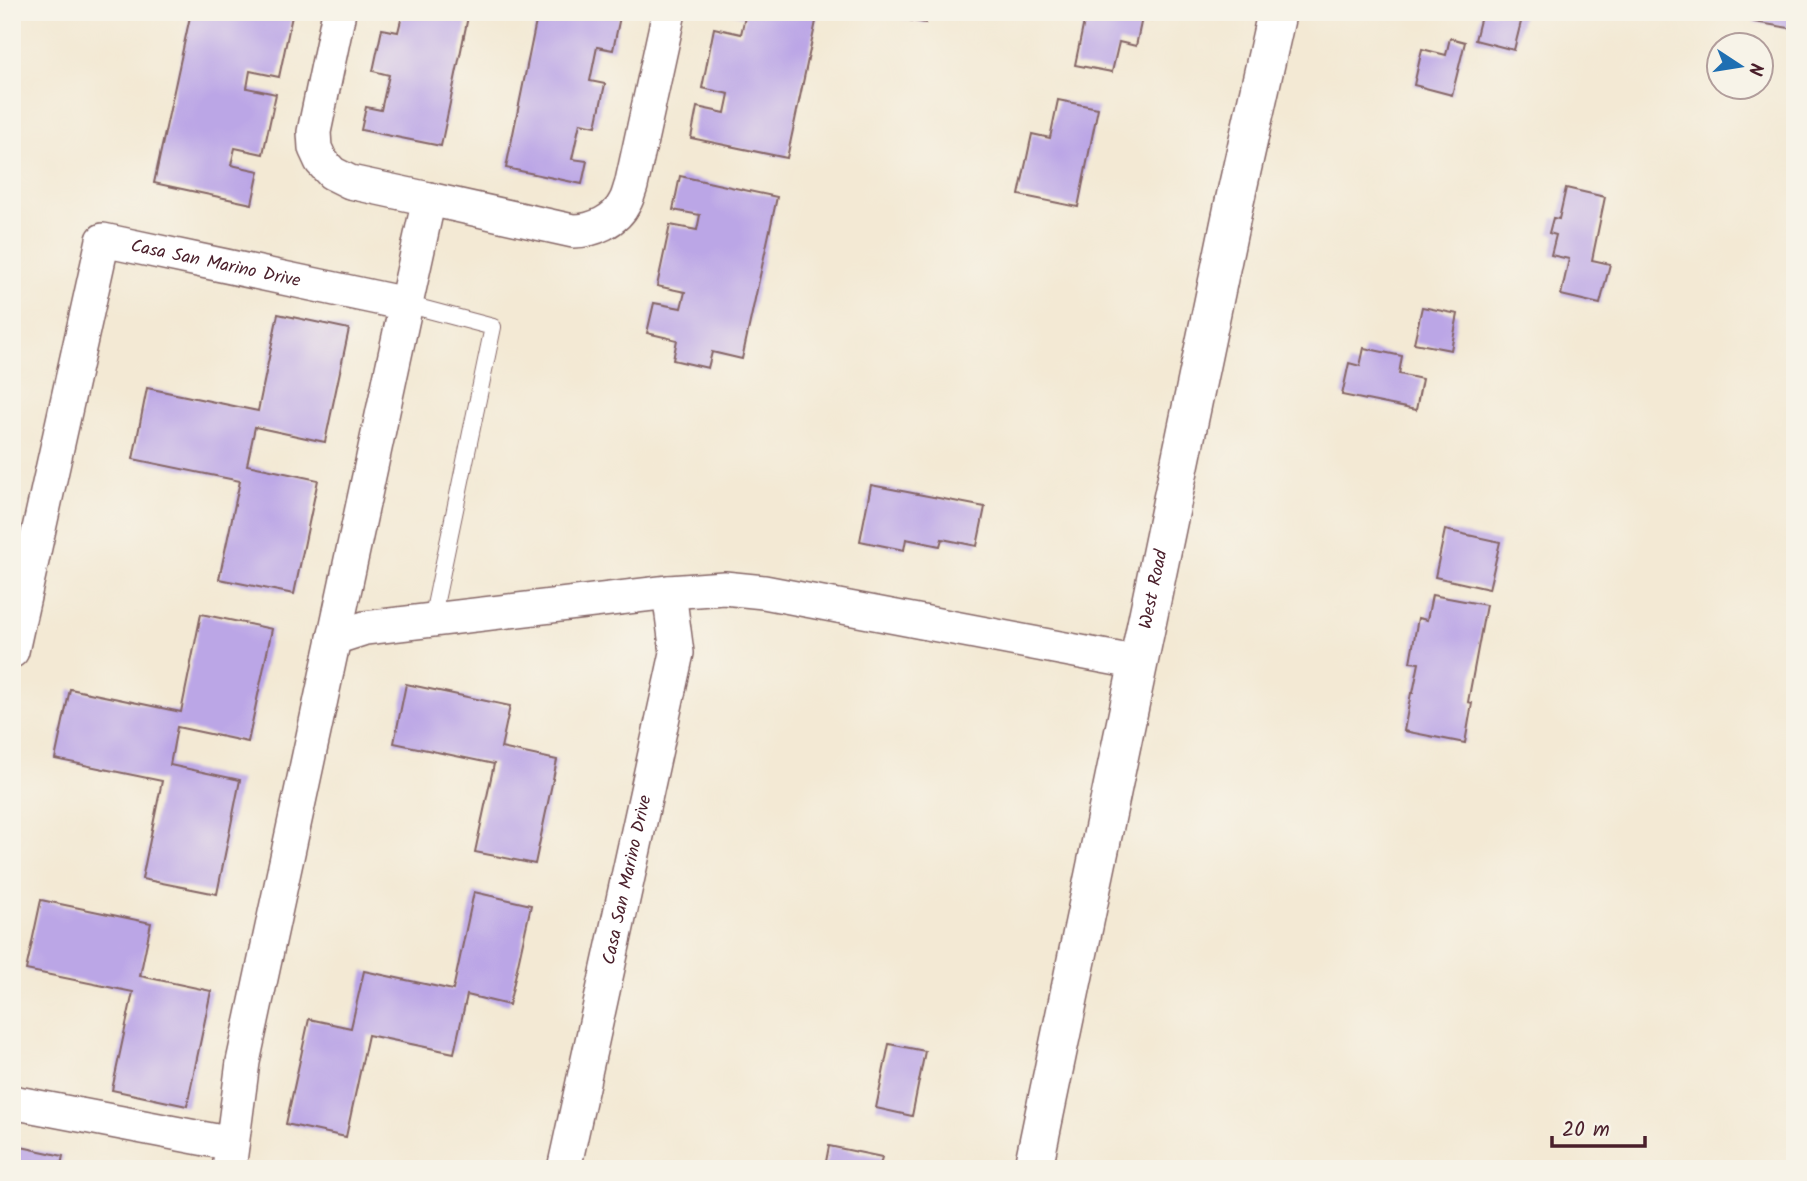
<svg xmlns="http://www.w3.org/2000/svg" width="1807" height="1181" viewBox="0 0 1807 1181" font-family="Kalam,sans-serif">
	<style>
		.building { fill: #bba6e6 }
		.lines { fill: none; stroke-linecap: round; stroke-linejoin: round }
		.lane-casing { stroke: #856666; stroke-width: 18 }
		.street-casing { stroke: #856666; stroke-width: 36 }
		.secondary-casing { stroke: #856666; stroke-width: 41 }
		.lane { stroke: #fff; stroke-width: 16 }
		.street { stroke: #fff; stroke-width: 33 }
		.secondary { stroke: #fff; stroke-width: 38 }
		.labels { text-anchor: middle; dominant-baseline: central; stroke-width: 5; stroke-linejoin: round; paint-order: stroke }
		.street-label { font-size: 18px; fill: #4a1f2b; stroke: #f7f3e8 }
	</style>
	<rect width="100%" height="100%" fill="#f7f3e8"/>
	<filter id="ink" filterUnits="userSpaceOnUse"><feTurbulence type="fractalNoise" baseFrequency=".0143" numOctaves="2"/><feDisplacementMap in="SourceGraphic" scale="14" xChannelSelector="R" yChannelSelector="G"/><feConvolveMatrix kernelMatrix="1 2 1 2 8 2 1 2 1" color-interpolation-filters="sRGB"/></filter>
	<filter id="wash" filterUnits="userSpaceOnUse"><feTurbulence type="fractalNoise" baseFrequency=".00686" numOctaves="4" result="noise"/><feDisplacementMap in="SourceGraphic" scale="28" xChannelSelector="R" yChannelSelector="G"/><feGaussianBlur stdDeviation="1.57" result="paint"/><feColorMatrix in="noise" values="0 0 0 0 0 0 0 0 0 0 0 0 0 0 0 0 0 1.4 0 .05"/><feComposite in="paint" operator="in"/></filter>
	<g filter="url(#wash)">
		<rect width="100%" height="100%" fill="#f3e9d4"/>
		<g id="blocks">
			<!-- building -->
			<path class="building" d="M 191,12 L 276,12 L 292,16 L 279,77 L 250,71 L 247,88 L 276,94 L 263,154 L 235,148 L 231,165 L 259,171 L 252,204 L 154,183 Z
				M 403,12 L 469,12 L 441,146 L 361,130 L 366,107 L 381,110 L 389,75 L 373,71 L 382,29 L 398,32 Z
				M 538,12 L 621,12 L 613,50 L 597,47 L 590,81 L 605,84 L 596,126 L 580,123 L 572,159 L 587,161 L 582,184 L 506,168 Z
				M 727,12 L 818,12 L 787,158 L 691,138 L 697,107 L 725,113 L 729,94 L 702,88 L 714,28 L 741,34 L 745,17 Z
				M 875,12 L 928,12 L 926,23 L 875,14 Z
				M 1086,12 L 1153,12 L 1151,20 L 1142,18 L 1136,46 L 1119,42 L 1112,72 L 1075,65 Z
				M 1482,12 L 1516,12 L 1523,14 L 1514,50 L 1475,40 Z
				M 1756,12 L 1795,12 L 1795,29 L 1754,22 Z
				M 1450,38 L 1465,42 L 1452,95 L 1414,85 L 1422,49 L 1446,55 Z
				M 1058,100 L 1098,108 L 1078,207 L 1019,195 L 1032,134 L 1050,138 Z
				M 680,176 L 777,197 L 742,359 L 712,352 L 708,368 L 673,360 L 677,340 L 647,333 L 654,303 L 681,308 L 685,292 L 657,286 L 670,225 L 697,230 L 700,215 L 673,210 Z
				M 1566,188 L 1605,197 L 1592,260 L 1610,264 L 1600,304 L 1561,295 L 1569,259 L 1551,255 L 1556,235 L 1549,233 L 1553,218 L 1559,219 Z
				M 1422,307 L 1458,314 L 1451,350 L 1414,343 Z
				M 278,314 L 349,329 L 325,442 L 255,427 L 247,465 L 318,480 L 294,594 L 219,579 L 240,481 L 133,459 L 147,388 L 258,411 Z
				M 1364,348 L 1402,356 L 1399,374 L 1422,379 L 1416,410 L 1342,395 L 1349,363 L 1360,366 Z
				M 871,485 L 985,507 L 977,546 L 942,539 L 940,546 L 906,539 L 904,550 L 860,541 Z
				M 1445,530 L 1500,542 L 1489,589 L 1435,577 Z
				M 1432,595 L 1486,605 L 1468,702 L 1472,703 L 1465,743 L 1404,731 L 1411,693 L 1413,693 L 1419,663 L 1410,662 L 1418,618 L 1427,620 Z
				M 201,614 L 272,629 L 248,742 L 177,727 L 170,765 L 240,780 L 217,894 L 142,879 L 162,781 L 55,759 L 70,689 L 181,712 Z
				M 406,684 L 510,706 L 501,748 L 557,760 L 535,864 L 475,852 L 494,764 L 394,743 Z
				M 474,892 L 531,905 L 509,1005 L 467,995 L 454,1053 L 368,1035 L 346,1137 L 286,1124 L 309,1019 L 351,1028 L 364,971 L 453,990 Z
				M 41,900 L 151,923 L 140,976 L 211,991 L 187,1106 L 112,1090 L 133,992 L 26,970 Z
				M 889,1044 L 925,1051 L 912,1116 L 876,1108 Z
				M 12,1145 L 63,1156 L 60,1169 L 12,1169 Z
				M 829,1146 L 882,1157 L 880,1165 L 892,1169 L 835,1169 L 825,1167 Z"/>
		</g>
	</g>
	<g filter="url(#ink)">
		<use href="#blocks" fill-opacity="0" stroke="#856666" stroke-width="2"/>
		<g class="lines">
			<!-- lane casing -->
			<g class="lane-casing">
				<path id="lane" d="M 406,304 L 493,327 L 432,620"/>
			</g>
			<!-- street casing -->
			<g class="street-casing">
				<g id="street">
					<path d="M 339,12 L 314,132 L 315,148 L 321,161 L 332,173 L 350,182 L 429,199"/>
					<path d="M 406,304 L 429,199 L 573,231 C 593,231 616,221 625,202 C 628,197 629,191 631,186 L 669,12"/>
					<path d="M 334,638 L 365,628 L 669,592 L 724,588 L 764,592 L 1139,663"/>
					<path id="s1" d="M 12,651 L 103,240 L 406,304 L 243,1062 L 229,1169"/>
					<path d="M 12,1102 L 232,1144"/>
					<path id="s2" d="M 564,1169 L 677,653 L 669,592"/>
				</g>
			</g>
			<!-- secondary casing -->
			<g class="secondary-casing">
				<g id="secondary">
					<path id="s3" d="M 1033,1169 L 1234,204 L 1277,12"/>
				</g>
			</g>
			<!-- lane -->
			<use href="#lane" class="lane"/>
			<!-- street -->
			<use href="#street" class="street"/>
			<!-- secondary -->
			<use href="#secondary" class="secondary"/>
		</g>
	</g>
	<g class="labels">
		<!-- street labels -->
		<g class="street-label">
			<text stroke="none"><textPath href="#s1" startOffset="536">Casa San Marino Drive</textPath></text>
			<text stroke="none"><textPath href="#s3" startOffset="592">West Road</textPath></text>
			<text stroke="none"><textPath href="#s2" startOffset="296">Casa San Marino Drive</textPath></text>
		</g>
	</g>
	<!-- margin -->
	<rect width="1807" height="1181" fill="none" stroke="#f7f3e8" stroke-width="42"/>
	<!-- north arrow -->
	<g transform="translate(1740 66) rotate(102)"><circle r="33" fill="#f7f3e8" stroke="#b29e9c" stroke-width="2"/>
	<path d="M0-5L12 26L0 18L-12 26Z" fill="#1f6fb2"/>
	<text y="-10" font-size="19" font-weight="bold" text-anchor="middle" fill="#4a1f2b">N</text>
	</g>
	<!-- scale -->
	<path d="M1552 1136v10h93v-10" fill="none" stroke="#4a1f2b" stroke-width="3.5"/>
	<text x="1562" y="1136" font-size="21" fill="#4a1f2b" stroke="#f7f3e8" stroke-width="5" paint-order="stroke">20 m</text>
</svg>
